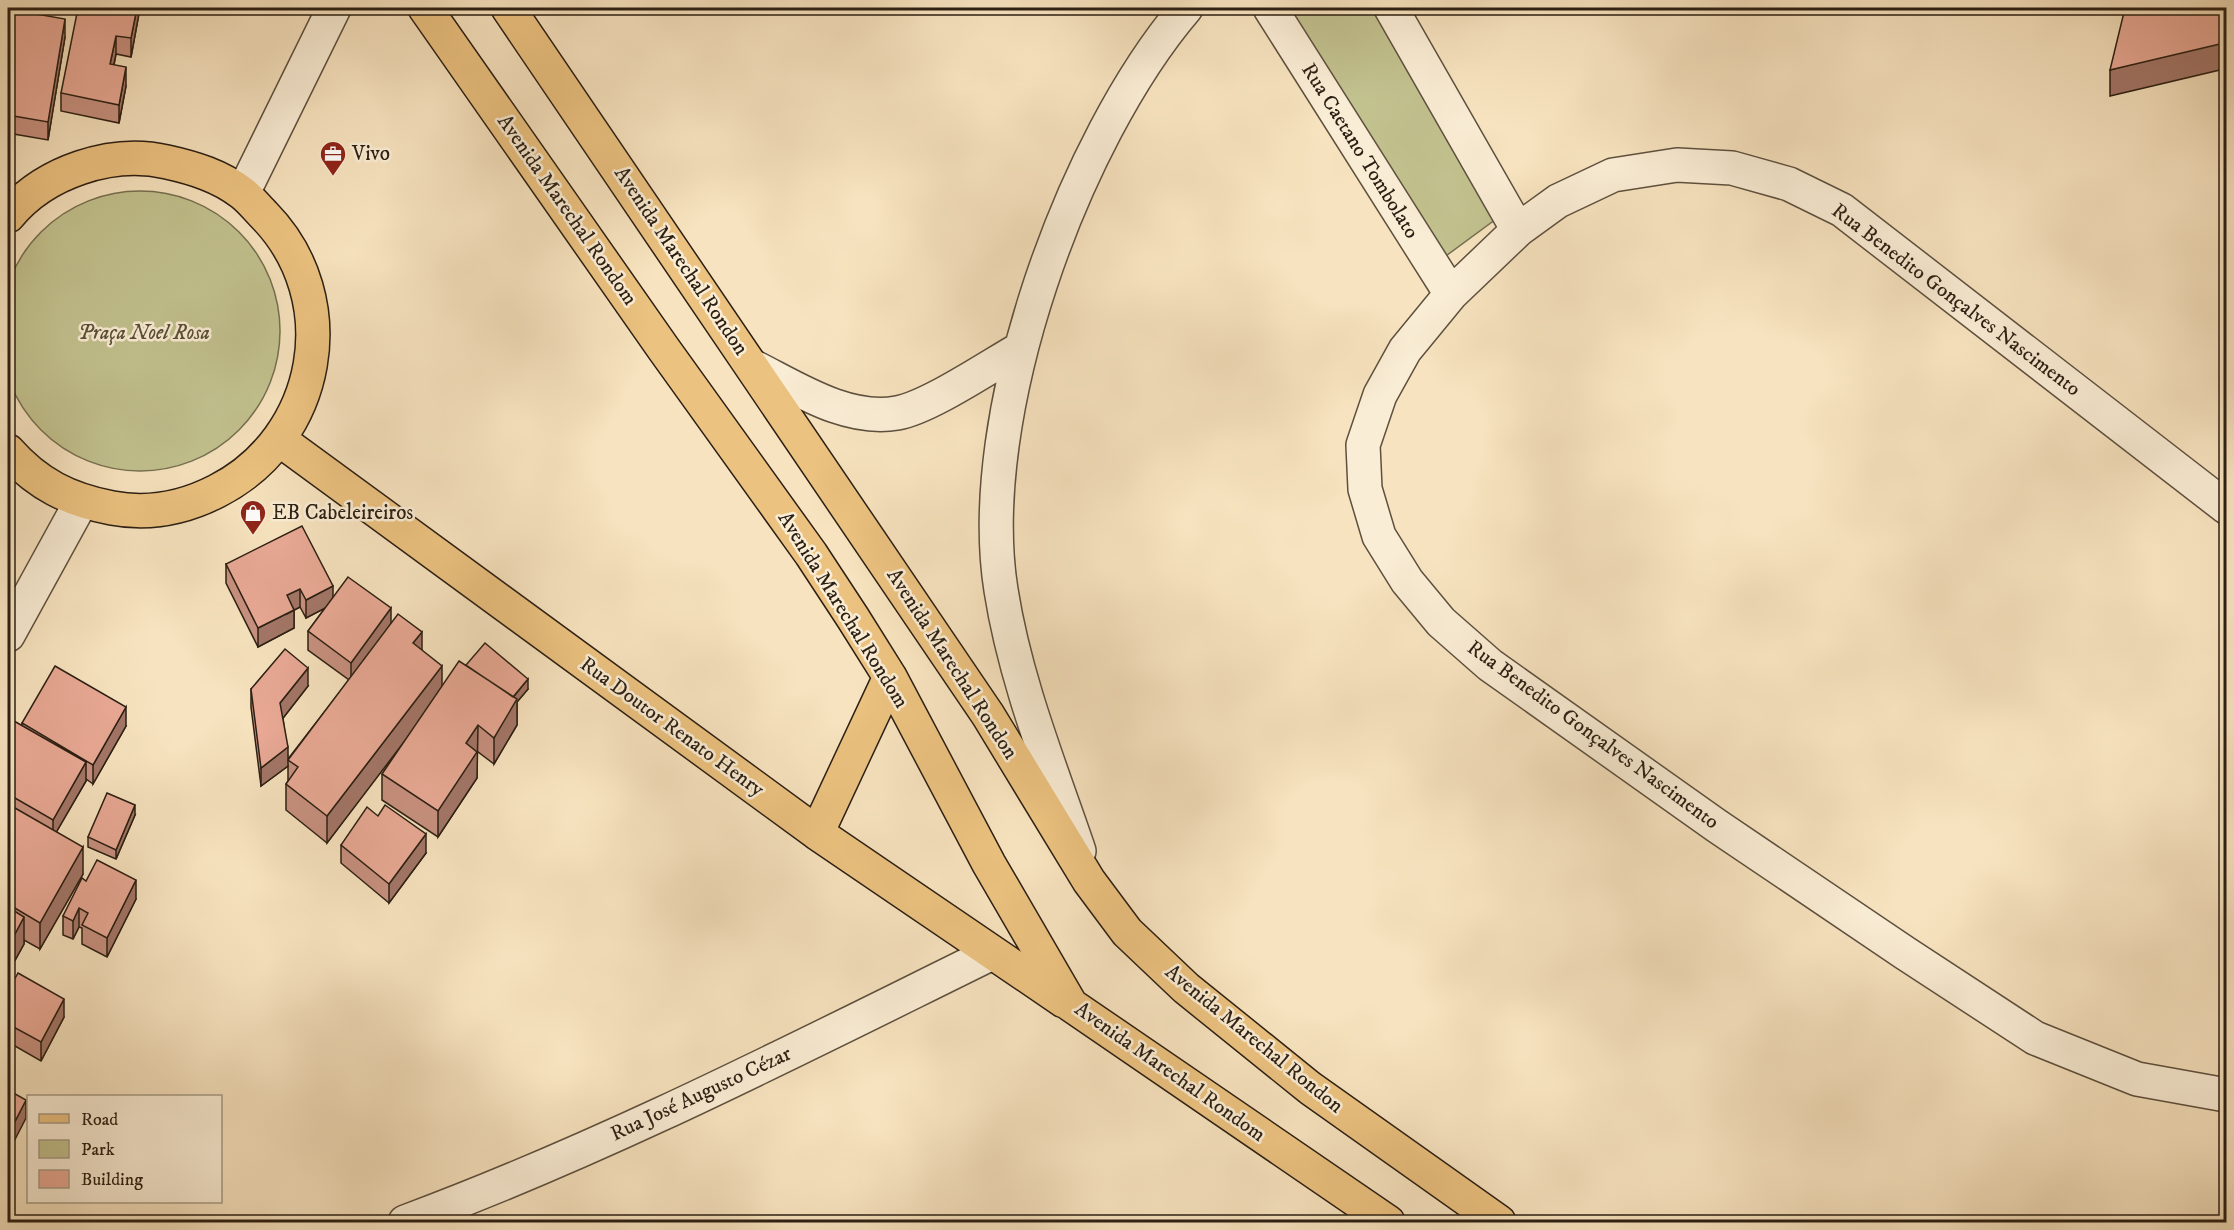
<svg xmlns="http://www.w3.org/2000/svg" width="2234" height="1230" viewBox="0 0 2234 1230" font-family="'IM FELL DW Pica',serif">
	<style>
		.green { fill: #c2c28f; stroke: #767051; stroke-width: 1.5 }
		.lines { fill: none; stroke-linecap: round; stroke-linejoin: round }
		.minor-casing { stroke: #5e503e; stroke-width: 36 }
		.major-casing { stroke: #2b1f13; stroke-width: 36 }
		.minor { stroke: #faedd5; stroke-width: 33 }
		.major { stroke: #ecc280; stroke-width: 33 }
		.wall { fill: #c89180; stroke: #2b1f13; stroke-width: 1.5 }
		.shaded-wall { fill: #a37668; stroke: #2b1f13; stroke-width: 1.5 }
		.building { fill: #e9a995; stroke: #2b1f13; stroke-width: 1.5 }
		.labels { text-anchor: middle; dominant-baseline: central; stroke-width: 5; stroke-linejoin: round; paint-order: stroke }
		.street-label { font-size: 21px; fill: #2b1f13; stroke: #faedd5 }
		.poi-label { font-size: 21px; fill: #2b1f13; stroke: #faedd5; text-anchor: start }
		.park-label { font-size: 21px; font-style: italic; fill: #585038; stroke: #faedd5 }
	</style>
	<rect width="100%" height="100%" fill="#f7e3bf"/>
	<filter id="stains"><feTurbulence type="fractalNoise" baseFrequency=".00333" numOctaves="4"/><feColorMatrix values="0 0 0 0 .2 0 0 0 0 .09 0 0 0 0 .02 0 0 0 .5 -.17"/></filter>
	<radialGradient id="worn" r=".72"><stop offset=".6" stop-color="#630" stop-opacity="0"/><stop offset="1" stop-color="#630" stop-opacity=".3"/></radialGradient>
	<!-- green -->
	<path class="green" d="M 1276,8 L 1375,8 L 1496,219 L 1435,264 Z
		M0 331a140 140 0 1 1 280 0a140 140 0 1 1-280 0Z"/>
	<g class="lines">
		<!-- minor casing -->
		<g class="minor-casing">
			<path id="minor" d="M 1270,8 L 1451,294
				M 1391,8 L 1518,230
				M 243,193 L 334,8
				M 754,367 C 796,388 847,422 897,413 C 928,408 990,366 1020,349
				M 2226,507 L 1842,210 L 1789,184 L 1732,168 L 1677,165 L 1613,175 L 1558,201 L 1518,230 L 1451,294 L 1405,350 L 1380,395 L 1363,445 L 1365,489 L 1379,536 L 1407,581 L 1441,622 L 1490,665 L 1717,826 L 1905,953 L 2035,1038 L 2137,1079 L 2226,1095
				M 8,635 L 81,502
				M 1079,851 C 1050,766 1015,680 1001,590 C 973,416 1073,140 1186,8
				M 405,1222 C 607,1147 799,1048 992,953"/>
		</g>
		<!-- major casing -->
		<g class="major-casing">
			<path id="major" d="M 425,8 L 663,348 L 811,554 L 853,618 L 890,677 L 989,864 L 1071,1005 L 1388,1222
				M 508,8 L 988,715 L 1089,881 L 1127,932 L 1186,988 L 1310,1088 L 1499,1222
				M 8,216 C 44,172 112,149 167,162 C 194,168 220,176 242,193 C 250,199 257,208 264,215 C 346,299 321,438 217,491 C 184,508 149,515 112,508 C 69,500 37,484 8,451
				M 280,440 L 817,833 L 1064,1001
				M 817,833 L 890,677"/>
		</g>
		<!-- minor -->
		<use href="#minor" class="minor"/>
		<!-- major -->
		<use href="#major" class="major"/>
	</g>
	<!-- wall -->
	<path class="wall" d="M 140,8 L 131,57 L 116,54 L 114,65 L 126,86 L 119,123 L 61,111 L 61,93 Z
		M 8,9 L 65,37 L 48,140 L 8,133 Z
		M 226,564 L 333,598 L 391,624 L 422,650 L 442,687 L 466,665 L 528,689 L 517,702 L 517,725 L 494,764 L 478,752 L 477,754 L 477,778 L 438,837 L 382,800 L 382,774 L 404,741 L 327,843 L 286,810 L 286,784 L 288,781 L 288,766 L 261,786 L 251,707 L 251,689 L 308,686 L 283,718 L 288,759 L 349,680 L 308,650 L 308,631 L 325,608 L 306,618 L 300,607 L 294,610 L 294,628 L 258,647 L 226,583 Z
		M 22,723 L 126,726 L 93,784 L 86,779 L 86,781 L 56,832 L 83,874 L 40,949 L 24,940 L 24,944 L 8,973 L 8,731 L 22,725 Z
		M 135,815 L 116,859 L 88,847 L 88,837 Z
		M 341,845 L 426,853 L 389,903 L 341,863 Z
		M 86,881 L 136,899 L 107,957 L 82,944 L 82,928 L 79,927 L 73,939 L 63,935 L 63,916 Z
		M 8,991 L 64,1017 L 41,1061 L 8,1042 Z"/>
	<!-- shaded-wall -->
	<path class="shaded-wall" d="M 137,8 L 140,8 L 131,57 L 131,38 Z
		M 65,19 L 65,37 L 48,140 L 48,122 Z
		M 116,36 L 116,54 L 110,82 L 110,64 Z
		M 2226,39 L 2226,66 L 2224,69 L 2110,96 L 2110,70 Z
		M 126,67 L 126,86 L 119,123 L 119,105 Z
		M 333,586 L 333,604 L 306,618 L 306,600 Z
		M 300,589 L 300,607 L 287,614 L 287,595 Z
		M 391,608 L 391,627 L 351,681 L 351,663 Z
		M 294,610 L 294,628 L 258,647 L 258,628 Z
		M 422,632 L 422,658 L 413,643 Z
		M 442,666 L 442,692 L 327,843 L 327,816 Z
		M 308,668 L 308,686 L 280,722 L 280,703 Z
		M 528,679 L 528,689 L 517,702 L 517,725 L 494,764 L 494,738 L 507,705 Z
		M 126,707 L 126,726 L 93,784 L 93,765 Z
		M 478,725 L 477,778 L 438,837 L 438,811 L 466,743 Z
		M 288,747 L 288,766 L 261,786 L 261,768 Z
		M 86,762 L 86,781 L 53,838 L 53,820 Z
		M 135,805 L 135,815 L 116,859 L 116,850 Z
		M 426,834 L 426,853 L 389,903 L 389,884 Z
		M 83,847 L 83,874 L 40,949 L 40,923 Z
		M 136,880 L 136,899 L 107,957 L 107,938 Z
		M 79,908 L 79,927 L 73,939 L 73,921 Z
		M 24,917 L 24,944 L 8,973 L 8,947 Z
		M 64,999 L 64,1017 L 41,1061 L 41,1042 Z
		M 26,1100 L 26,1118 L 8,1153 L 8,1135 Z"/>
	<!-- building -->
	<path class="building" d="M 78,8 L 137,8 L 131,38 L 116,36 L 110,64 L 126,67 L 119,105 L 61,93 Z
		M 2125,8 L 2226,8 L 2226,39 L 2224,43 L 2110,70 Z
		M 8,9 L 65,19 L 48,122 L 8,115 L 8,86 L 10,70 L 8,70 Z
		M 302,526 L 333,586 L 306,600 L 300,589 L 287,595 L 294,610 L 258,628 L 226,564 Z
		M 348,577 L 391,608 L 351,663 L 308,631 Z
		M 398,614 L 422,632 L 413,643 L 442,666 L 327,816 L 286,784 L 298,767 L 288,760 Z
		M 485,643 L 528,679 L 513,697 L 466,665 Z
		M 285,649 L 308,668 L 280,703 L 288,747 L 261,768 L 251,689 Z
		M 459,661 L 517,699 L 494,738 L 478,725 L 466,743 L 477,752 L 438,811 L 382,774 Z
		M 55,666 L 126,707 L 93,765 L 22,723 Z
		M 14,721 L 86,762 L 53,820 L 8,794 L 8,731 Z
		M 107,793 L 135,805 L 116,850 L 88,837 Z
		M 8,804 L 83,847 L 40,923 L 8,904 Z
		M 385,805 L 426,834 L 389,884 L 341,845 L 367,807 L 378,816 Z
		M 97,860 L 136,880 L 107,938 L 82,925 L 88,913 L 79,908 L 73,921 L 63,916 L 82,878 L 86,881 Z
		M 8,907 L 24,917 L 8,947 Z
		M 18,973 L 64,999 L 41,1042 L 8,1024 L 8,991 Z
		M 8,1090 L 26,1100 L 8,1135 Z"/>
	<!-- icons -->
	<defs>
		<g id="office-pin" transform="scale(1.35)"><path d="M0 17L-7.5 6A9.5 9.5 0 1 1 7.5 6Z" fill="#8f2418" stroke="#faedd5"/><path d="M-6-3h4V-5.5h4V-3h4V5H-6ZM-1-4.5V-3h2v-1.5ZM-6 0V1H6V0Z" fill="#fff"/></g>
		<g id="shop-pin" transform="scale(1.35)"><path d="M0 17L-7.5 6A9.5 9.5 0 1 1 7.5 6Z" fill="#8f2418" stroke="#faedd5"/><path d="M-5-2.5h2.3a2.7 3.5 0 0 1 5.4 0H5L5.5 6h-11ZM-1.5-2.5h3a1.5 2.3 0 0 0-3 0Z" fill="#fff"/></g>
	</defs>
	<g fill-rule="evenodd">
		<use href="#office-pin" x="333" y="154"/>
		<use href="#shop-pin" x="253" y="513"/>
	</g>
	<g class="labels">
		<!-- street labels -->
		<g class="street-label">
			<text transform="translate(1360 151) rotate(58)">Rua Caetano Tombolato</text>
			<text transform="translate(567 210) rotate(55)">Avenida Marechal Rondom</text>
			<text transform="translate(681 261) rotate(56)">Avenida Marechal Rondon</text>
			<text transform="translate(1956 300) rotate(37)">Rua Benedito Gonçalves Nascimento</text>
			<text transform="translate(843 610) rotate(58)">Avenida Marechal Rondom</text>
			<text transform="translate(952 664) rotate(57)">Avenida Marechal Rondon</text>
			<text transform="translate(672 727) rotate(36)">Rua Doutor Renato Henry</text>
			<text transform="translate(1593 735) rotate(36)">Rua Benedito Gonçalves Nascimento</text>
			<text transform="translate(1254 1039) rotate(39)">Avenida Marechal Rondon</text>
			<text transform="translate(1170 1072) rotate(35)">Avenida Marechal Rondom</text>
			<text transform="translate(701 1094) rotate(-25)">Rua José Augusto Cézar</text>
		</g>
		<!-- poi labels -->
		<g class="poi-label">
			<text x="352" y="154">Vivo</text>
			<text x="272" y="513">EB Cabeleireiros</text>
		</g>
		<!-- park labels -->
		<g class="park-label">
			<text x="144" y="333">Praça Noel Rosa</text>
		</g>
	</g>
	<!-- margin -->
	<rect width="2234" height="1230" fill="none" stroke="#f7e3bf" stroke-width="30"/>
	<rect x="9" y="9" width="2216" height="1212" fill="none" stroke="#2b1f13" stroke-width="3"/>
	<rect x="15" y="15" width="2204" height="1200" fill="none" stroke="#2b1f13" stroke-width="1.5"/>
	<!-- legend -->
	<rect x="27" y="1095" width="195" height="108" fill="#faedd5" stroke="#a79b87" stroke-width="1.5"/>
	<rect x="39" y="1114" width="30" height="9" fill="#ecc280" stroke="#a79b87" stroke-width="1.5"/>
	<text x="81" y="1125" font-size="18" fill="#2b1f13">Road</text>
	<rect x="39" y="1140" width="30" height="18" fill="#c2c28f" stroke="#a79b87" stroke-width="1.5"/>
	<text x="81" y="1155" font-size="18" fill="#2b1f13">Park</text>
	<rect x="39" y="1170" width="30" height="18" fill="#e9a995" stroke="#a79b87" stroke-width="1.5"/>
	<text x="81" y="1185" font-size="18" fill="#2b1f13">Building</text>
	<rect width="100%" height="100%" filter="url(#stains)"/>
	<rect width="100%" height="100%" fill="url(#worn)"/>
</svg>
